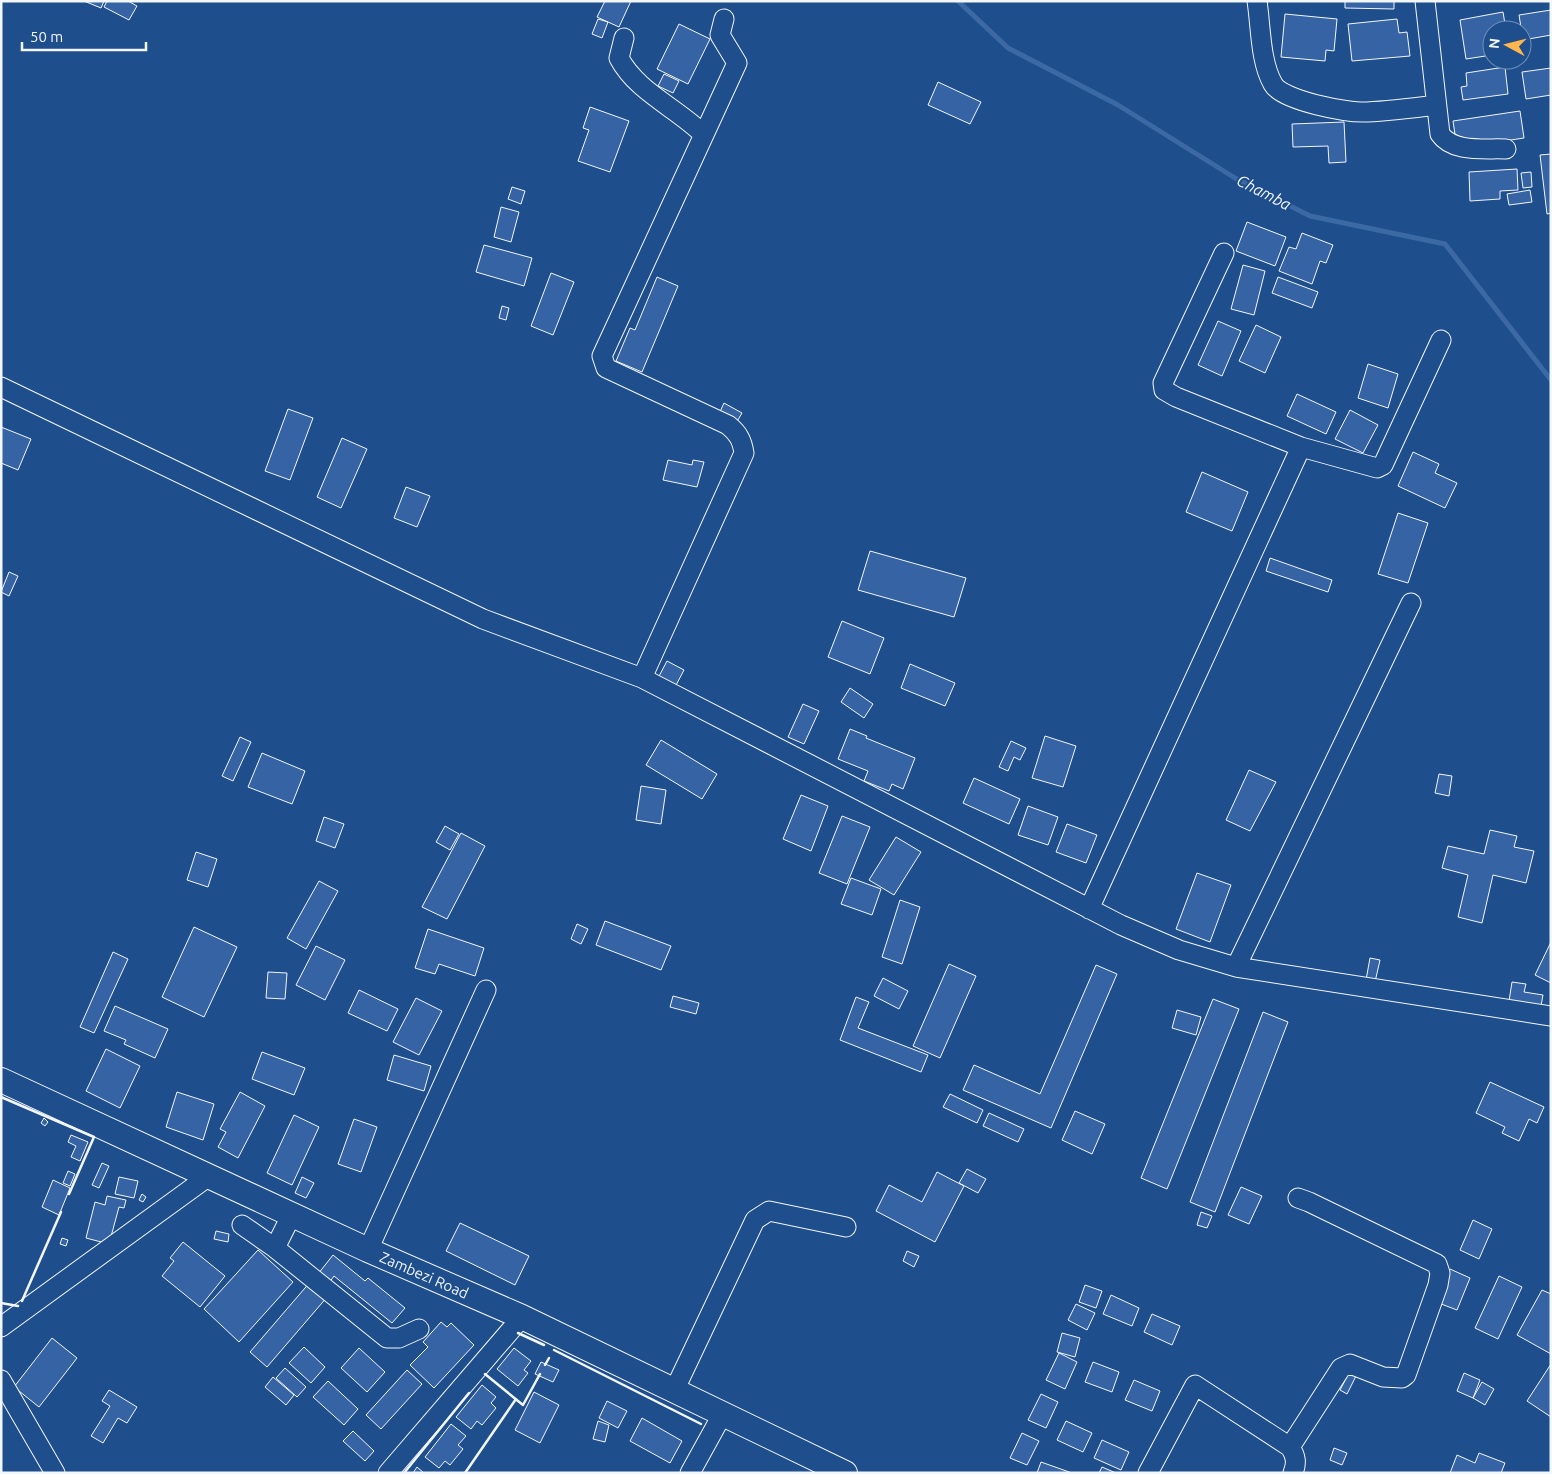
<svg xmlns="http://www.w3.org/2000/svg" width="1552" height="1474" viewBox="0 0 1552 1474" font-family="Ubuntu,sans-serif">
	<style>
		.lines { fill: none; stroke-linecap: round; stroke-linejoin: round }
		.stream { stroke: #3b69a3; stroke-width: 5 }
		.building { fill: #3563a3; stroke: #f2f6ff }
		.minor-casing { stroke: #f2f6ff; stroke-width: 21 }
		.major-casing { stroke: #f2f6ff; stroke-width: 26 }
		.minor { stroke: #1f4e8c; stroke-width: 19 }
		.major { stroke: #1f4e8c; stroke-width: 24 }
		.wall { stroke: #f2f6ff; stroke-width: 2.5 }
		.labels { text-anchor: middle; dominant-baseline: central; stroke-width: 4; stroke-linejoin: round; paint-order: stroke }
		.street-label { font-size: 15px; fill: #f2f6ff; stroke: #1f4e8c }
		.water-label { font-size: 16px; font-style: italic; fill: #f2f6ff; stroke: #1f4e8c }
	</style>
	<rect width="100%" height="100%" fill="#1f4e8c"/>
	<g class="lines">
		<!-- stream -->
		<path class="stream" d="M 958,1 L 1008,48 L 1118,105 L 1235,178 L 1310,216 L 1445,244 L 1551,380"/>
	</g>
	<!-- building -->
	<path class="building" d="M 84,1 L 104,1 L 101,8 Z
		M 107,1 L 128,1 L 137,6 L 129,20 L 104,7 Z
		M 605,1 L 631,1 L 619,27 L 597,17 Z
		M 1345,1 L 1394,1 L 1394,9 L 1345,8 Z
		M 1551,10 L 1551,35 L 1523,40 L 1519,15 Z
		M 1503,12 L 1506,30 L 1492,30 L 1492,55 L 1466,59 L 1460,20 Z
		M 1285,14 L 1337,19 L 1334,51 L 1326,50 L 1325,61 L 1281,57 Z
		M 598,19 L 608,22 L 602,38 L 592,34 Z
		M 1397,19 L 1399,33 L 1407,32 L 1410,56 L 1352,61 L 1348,24 Z
		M 679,24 L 710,39 L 688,84 L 657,69 Z
		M 1505,67 L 1508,94 L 1463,100 L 1461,87 L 1467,86 L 1466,73 Z
		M 1551,68 L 1551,95 L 1526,99 L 1522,72 Z
		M 664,74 L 679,81 L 673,93 L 658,86 Z
		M 938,82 L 981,102 L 970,124 L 928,105 Z
		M 590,107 L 629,121 L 610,172 L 578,161 L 589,130 L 583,128 Z
		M 1520,111 L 1524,138 L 1457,148 L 1453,121 Z
		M 1344,122 L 1346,162 L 1329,163 L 1328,146 L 1293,147 L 1292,124 Z
		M 1551,154 L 1551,213 L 1547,214 L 1540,155 Z
		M 1517,169 L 1518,190 L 1500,191 L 1500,199 L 1470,201 L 1469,172 Z
		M 1531,172 L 1532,187 L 1523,188 L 1521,173 Z
		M 512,187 L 525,191 L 521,204 L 508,199 Z
		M 1530,190 L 1532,202 L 1509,205 L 1507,194 Z
		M 501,207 L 519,212 L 511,242 L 494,237 Z
		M 1247,222 L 1286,237 L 1275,266 L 1236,251 Z
		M 1302,233 L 1333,245 L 1326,263 L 1320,261 L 1312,284 L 1279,271 L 1289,247 L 1296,249 Z
		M 484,245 L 532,258 L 524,286 L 476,272 Z
		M 1243,265 L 1265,271 L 1254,315 L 1231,309 Z
		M 551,273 L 574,282 L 553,335 L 531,326 Z
		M 657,277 L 678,286 L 642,372 L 616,361 L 630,328 L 635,330 Z
		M 1278,277 L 1318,292 L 1312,308 L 1272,293 Z
		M 502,306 L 509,308 L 506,320 L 499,318 Z
		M 1218,321 L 1241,331 L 1222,376 L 1198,365 Z
		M 1256,325 L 1281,337 L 1265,373 L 1239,361 Z
		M 1368,364 L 1398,374 L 1388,408 L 1358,398 Z
		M 1297,394 L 1336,412 L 1326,434 L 1287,416 Z
		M 724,403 L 742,413 L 735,425 L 718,416 Z
		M 288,409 L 313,418 L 290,480 L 265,471 Z
		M 1350,410 L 1378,425 L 1363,453 L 1335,439 Z
		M 1,427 L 31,439 L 18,470 L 1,463 Z
		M 342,438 L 367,449 L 341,508 L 317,497 Z
		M 1413,452 L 1439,464 L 1435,473 L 1457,483 L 1445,508 L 1398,486 Z
		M 668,460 L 692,465 L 693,460 L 704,462 L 697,487 L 663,480 Z
		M 1202,472 L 1248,492 L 1232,531 L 1186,512 Z
		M 406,487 L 430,496 L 417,527 L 394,518 Z
		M 1398,513 L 1428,523 L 1408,583 L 1378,574 Z
		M 870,551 L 966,578 L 954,617 L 858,590 Z
		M 1270,558 L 1332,580 L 1328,592 L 1266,571 Z
		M 9,572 L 18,576 L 9,596 L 1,592 Z
		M 842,621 L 884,638 L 870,674 L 828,657 Z
		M 667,661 L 684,670 L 674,689 L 657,680 Z
		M 910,664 L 955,683 L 945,706 L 901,688 Z
		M 850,688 L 873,704 L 864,718 L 841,702 Z
		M 803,704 L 819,711 L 804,744 L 788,737 Z
		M 850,729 L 867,736 L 866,738 L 915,758 L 903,789 L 892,784 L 889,791 L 864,781 L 868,771 L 838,759 Z
		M 1045,736 L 1076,746 L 1063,787 L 1032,778 Z
		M 240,737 L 251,742 L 233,781 L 222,776 Z
		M 661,740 L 717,774 L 702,799 L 646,765 Z
		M 1011,741 L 1026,748 L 1020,760 L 1014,757 L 1008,771 L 999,767 Z
		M 262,753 L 305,771 L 292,804 L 248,787 Z
		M 1249,770 L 1276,782 L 1250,831 L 1226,820 Z
		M 1439,774 L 1452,776 L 1449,796 L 1435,793 Z
		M 974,778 L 1020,799 L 1009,824 L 963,803 Z
		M 641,786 L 666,790 L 661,824 L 636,820 Z
		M 801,795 L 828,806 L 811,851 L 783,839 Z
		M 1028,806 L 1058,817 L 1048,845 L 1018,835 Z
		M 842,816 L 870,827 L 847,884 L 819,873 Z
		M 324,817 L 344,824 L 335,848 L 316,841 Z
		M 1067,824 L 1097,835 L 1086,863 L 1056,852 Z
		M 445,826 L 459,834 L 450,850 L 436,842 Z
		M 1490,830 L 1517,836 L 1514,847 L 1534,851 L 1526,883 L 1493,875 L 1482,923 L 1458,917 L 1468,875 L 1442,868 L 1448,846 L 1484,854 Z
		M 461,833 L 485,846 L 447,919 L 422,907 Z
		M 896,837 L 921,852 L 894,895 L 869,880 Z
		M 196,852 L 217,859 L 208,887 L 187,880 Z
		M 1197,873 L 1231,885 L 1210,942 L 1176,929 Z
		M 851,878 L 881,889 L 872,915 L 841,904 Z
		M 319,881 L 338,891 L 306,949 L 287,938 Z
		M 900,900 L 920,907 L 902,964 L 882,957 Z
		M 605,921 L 671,946 L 661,970 L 596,945 Z
		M 577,924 L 588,929 L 581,944 L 571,939 Z
		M 194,927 L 237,947 L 204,1017 L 162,997 Z
		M 428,929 L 484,948 L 475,976 L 439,964 L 435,974 L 415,968 Z
		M 1551,942 L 1551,983 L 1535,975 Z
		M 316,946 L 345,960 L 325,1000 L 296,985 Z
		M 113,952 L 128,959 L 94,1033 L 80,1027 Z
		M 1370,958 L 1380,960 L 1375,982 L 1366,980 Z
		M 949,964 L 976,976 L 940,1058 L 913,1046 Z
		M 1096,965 L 1117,974 L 1051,1128 L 963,1090 L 974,1065 L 1040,1094 Z
		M 268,972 L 287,973 L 285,999 L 266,998 Z
		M 883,978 L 908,991 L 899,1009 L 874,996 Z
		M 1512,982 L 1526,984 L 1524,992 L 1543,995 L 1541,1006 L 1509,1001 Z
		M 359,990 L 398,1009 L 387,1031 L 348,1013 Z
		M 673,996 L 699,1003 L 696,1014 L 670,1007 Z
		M 856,997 L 869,1002 L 858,1028 L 928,1055 L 921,1072 L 840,1040 Z
		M 416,998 L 442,1011 L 419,1055 L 393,1042 Z
		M 1213,999 L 1239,1009 L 1167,1189 L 1141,1178 Z
		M 115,1006 L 168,1029 L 155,1058 L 124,1044 L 126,1040 L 104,1031 Z
		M 1177,1010 L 1201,1017 L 1196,1035 L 1172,1028 Z
		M 1263,1012 L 1288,1022 L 1215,1212 L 1190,1202 Z
		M 106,1049 L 140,1066 L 120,1108 L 86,1091 Z
		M 262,1052 L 305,1068 L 294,1095 L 252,1079 Z
		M 394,1055 L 431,1066 L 424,1091 L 387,1080 Z
		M 1490,1082 L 1544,1107 L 1537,1123 L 1529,1119 L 1519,1141 L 1502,1133 L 1505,1127 L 1476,1113 Z
		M 177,1092 L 214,1104 L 203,1140 L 166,1127 Z
		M 240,1092 L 265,1106 L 238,1158 L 218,1147 L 226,1132 L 220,1129 Z
		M 950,1094 L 983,1110 L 977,1123 L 943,1107 Z
		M 1075,1111 L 1105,1124 L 1092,1154 L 1062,1140 Z
		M 989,1113 L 1024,1129 L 1018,1142 L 983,1126 Z
		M 294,1115 L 319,1127 L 292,1185 L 267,1173 Z
		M 44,1118 L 48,1122 L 45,1126 L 41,1123 Z
		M 354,1119 L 377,1127 L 361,1172 L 338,1164 Z
		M 71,1135 L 88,1142 L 80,1161 L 71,1157 L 76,1146 L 68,1142 Z
		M 102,1163 L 109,1166 L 99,1188 L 92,1185 Z
		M 967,1169 L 986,1179 L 978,1193 L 959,1183 Z
		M 68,1171 L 75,1174 L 70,1186 L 63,1183 Z
		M 937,1172 L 964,1186 L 935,1242 L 876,1211 L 889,1185 L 922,1202 Z
		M 119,1177 L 138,1181 L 134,1198 L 115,1194 Z
		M 302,1177 L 314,1183 L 306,1198 L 295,1193 Z
		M 53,1180 L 70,1188 L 59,1215 L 42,1207 Z
		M 1241,1187 L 1262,1196 L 1249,1224 L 1228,1215 Z
		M 142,1194 L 146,1197 L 143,1202 L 139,1200 Z
		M 107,1196 L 126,1200 L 124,1208 L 119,1207 L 109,1244 L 86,1238 L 95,1202 L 105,1205 Z
		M 1201,1212 L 1212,1216 L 1207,1228 L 1197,1225 Z
		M 1473,1220 L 1492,1229 L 1479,1259 L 1460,1250 Z
		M 460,1223 L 529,1256 L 515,1285 L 446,1251 Z
		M 216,1231 L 229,1234 L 228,1242 L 214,1239 Z
		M 62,1238 L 68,1240 L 66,1246 L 60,1244 Z
		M 183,1242 L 225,1276 L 200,1307 L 162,1276 L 174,1261 L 170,1258 Z
		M 258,1250 L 293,1282 L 239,1342 L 204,1309 Z
		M 907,1251 L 919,1256 L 914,1267 L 903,1261 Z
		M 333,1255 L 365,1281 L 368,1278 L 405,1308 L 392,1323 L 334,1276 L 329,1283 L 318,1274 Z
		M 1450,1269 L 1470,1278 L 1457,1310 L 1436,1302 Z
		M 1499,1276 L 1522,1287 L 1498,1339 L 1475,1328 Z
		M 311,1281 L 328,1296 L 267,1367 L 250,1352 Z
		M 1085,1285 L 1102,1291 L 1096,1308 L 1079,1302 Z
		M 1542,1290 L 1551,1294 L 1551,1354 L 1517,1335 Z
		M 1111,1295 L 1139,1308 L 1132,1326 L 1103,1314 Z
		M 1076,1304 L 1095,1313 L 1087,1330 L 1068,1320 Z
		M 1152,1314 L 1180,1326 L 1172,1345 L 1144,1332 Z
		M 441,1322 L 447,1327 L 451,1323 L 474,1345 L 434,1388 L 410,1365 L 428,1347 L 423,1342 Z
		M 1062,1333 L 1080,1338 L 1075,1357 L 1057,1352 Z
		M 52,1338 L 77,1358 L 39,1407 L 14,1387 Z
		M 304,1347 L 325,1367 L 311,1383 L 289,1363 Z
		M 359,1348 L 385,1372 L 367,1392 L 341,1368 Z
		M 514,1348 L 531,1361 L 524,1370 L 528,1373 L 518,1386 L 497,1369 Z
		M 1059,1353 L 1077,1362 L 1065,1389 L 1046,1380 Z
		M 541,1362 L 559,1370 L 553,1382 L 535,1374 Z
		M 1093,1362 L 1119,1372 L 1112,1392 L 1085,1382 Z
		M 1551,1364 L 1551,1417 L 1527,1401 Z
		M 285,1368 L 306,1387 L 297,1397 L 276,1378 Z
		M 407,1370 L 422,1384 L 381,1429 L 366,1415 Z
		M 1349,1373 L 1356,1376 L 1347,1394 L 1340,1390 Z
		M 1464,1373 L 1480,1380 L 1473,1398 L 1457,1391 Z
		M 273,1377 L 294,1395 L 286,1405 L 265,1387 Z
		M 1134,1380 L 1160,1391 L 1152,1411 L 1125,1400 Z
		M 328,1381 L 358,1409 L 344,1425 L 313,1397 Z
		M 1482,1382 L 1494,1389 L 1485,1405 L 1473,1398 Z
		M 482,1385 L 496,1397 L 491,1403 L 496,1408 L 482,1425 L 477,1421 L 471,1429 L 456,1417 Z
		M 109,1390 L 137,1407 L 127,1423 L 118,1418 L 103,1443 L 91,1436 L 110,1406 L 102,1401 Z
		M 534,1392 L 559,1405 L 540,1443 L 515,1430 Z
		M 1041,1394 L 1058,1402 L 1046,1428 L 1028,1420 Z
		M 607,1401 L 627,1411 L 618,1428 L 599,1418 Z
		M 642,1418 L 682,1441 L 670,1463 L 630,1441 Z
		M 598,1421 L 609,1425 L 605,1442 L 593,1439 Z
		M 1066,1421 L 1092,1433 L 1083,1452 L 1057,1440 Z
		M 451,1424 L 466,1436 L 458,1445 L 463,1449 L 450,1465 L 445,1461 L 439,1468 L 425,1457 Z
		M 353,1431 L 374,1451 L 365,1461 L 343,1441 Z
		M 1022,1433 L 1039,1441 L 1027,1465 L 1010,1458 Z
		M 1102,1440 L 1129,1452 L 1121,1470 L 1094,1458 Z
		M 1334,1448 L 1347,1453 L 1342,1465 L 1330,1460 Z
		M 1479,1453 L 1505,1463 L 1501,1473 L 1450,1473 L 1457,1455 L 1475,1463 Z
		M 1041,1462 L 1072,1473 L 1037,1473 Z
		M 417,1467 L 424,1473 L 413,1473 Z
		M 1102,1467 L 1116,1473 L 1099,1473 Z"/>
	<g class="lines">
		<!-- minor casing -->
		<g class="minor-casing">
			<path id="minor" d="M 1257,1 C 1261,27 1260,61 1273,84 C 1282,101 1348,113 1367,112 C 1390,111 1413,108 1436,105
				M 1425,1 L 1440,134 C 1453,153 1485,148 1506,149
				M 624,38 L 619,58 C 637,92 677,108 703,134
				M 1224,253 L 1163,383 L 1164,390 L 1176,397 L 1301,447 L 1377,468 L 1383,465 L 1441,340
				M 1,387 L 483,619 L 642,678 L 1121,925 L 1179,950 L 1236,967 L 1551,1016
				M 642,678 L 744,453 C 742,440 738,433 728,425 L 606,368 L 602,356 L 737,63 L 720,35 L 724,19
				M 1089,909 L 1301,447
				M 1236,967 L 1411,603
				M 242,1225 L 275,1248 L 292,1214
				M 275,1248 L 387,1338 L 399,1338 L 419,1329
				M 368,1250 L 486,990
				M 1,1327 L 209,1176
				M 1,1380 L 55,1473
				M 674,1391 L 755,1220 L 769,1211 L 846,1227
				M 1290,1447 L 1341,1368 L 1350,1364 L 1383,1377 L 1402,1378 L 1406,1375 L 1438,1285 L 1440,1273 L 1437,1264 L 1309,1202 L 1298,1198
				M 388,1473 L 522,1317
				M 690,1473 L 722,1415
				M 1148,1473 L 1195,1385 L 1290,1447 C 1296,1456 1297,1463 1293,1473"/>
		</g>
		<!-- major casing -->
		<g class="major-casing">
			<g id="major">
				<path id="s1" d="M 1,1080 L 368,1250 L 522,1317 L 845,1473"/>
			</g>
		</g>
		<!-- minor -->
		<use href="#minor" class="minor"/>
		<!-- major -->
		<use href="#major" class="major"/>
		<!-- wall -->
		<path class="wall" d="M 1,1097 L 94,1137 L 69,1194
			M 22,1301 L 61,1212
			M 1,1303 L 18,1306
			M 518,1333 L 544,1345
			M 554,1350 L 701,1424
			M 545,1365 L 549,1358
			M 485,1374 L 523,1405 L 540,1374
			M 404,1473 L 469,1393
			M 465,1473 L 516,1399"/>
	</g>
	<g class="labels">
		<!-- street labels -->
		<g class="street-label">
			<text stroke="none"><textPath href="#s1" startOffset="466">Zambezi Road</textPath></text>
		</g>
		<!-- water labels -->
		<g class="water-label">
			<text transform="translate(1264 192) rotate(27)">Chamba</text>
		</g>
	</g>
	<!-- border -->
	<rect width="1552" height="1474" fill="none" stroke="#f2f6ff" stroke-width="5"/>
	<!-- north arrow -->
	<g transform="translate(1507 45) rotate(277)"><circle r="24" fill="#1f4e8c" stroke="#7391ba"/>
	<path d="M0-4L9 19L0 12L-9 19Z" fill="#ffb74d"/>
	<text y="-8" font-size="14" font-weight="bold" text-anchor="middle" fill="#f2f6ff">N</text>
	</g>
	<!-- scale -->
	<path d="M22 42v8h124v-8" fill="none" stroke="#f2f6ff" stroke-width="2.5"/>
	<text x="30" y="42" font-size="15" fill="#f2f6ff" stroke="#1f4e8c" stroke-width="4" paint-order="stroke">50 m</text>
</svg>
